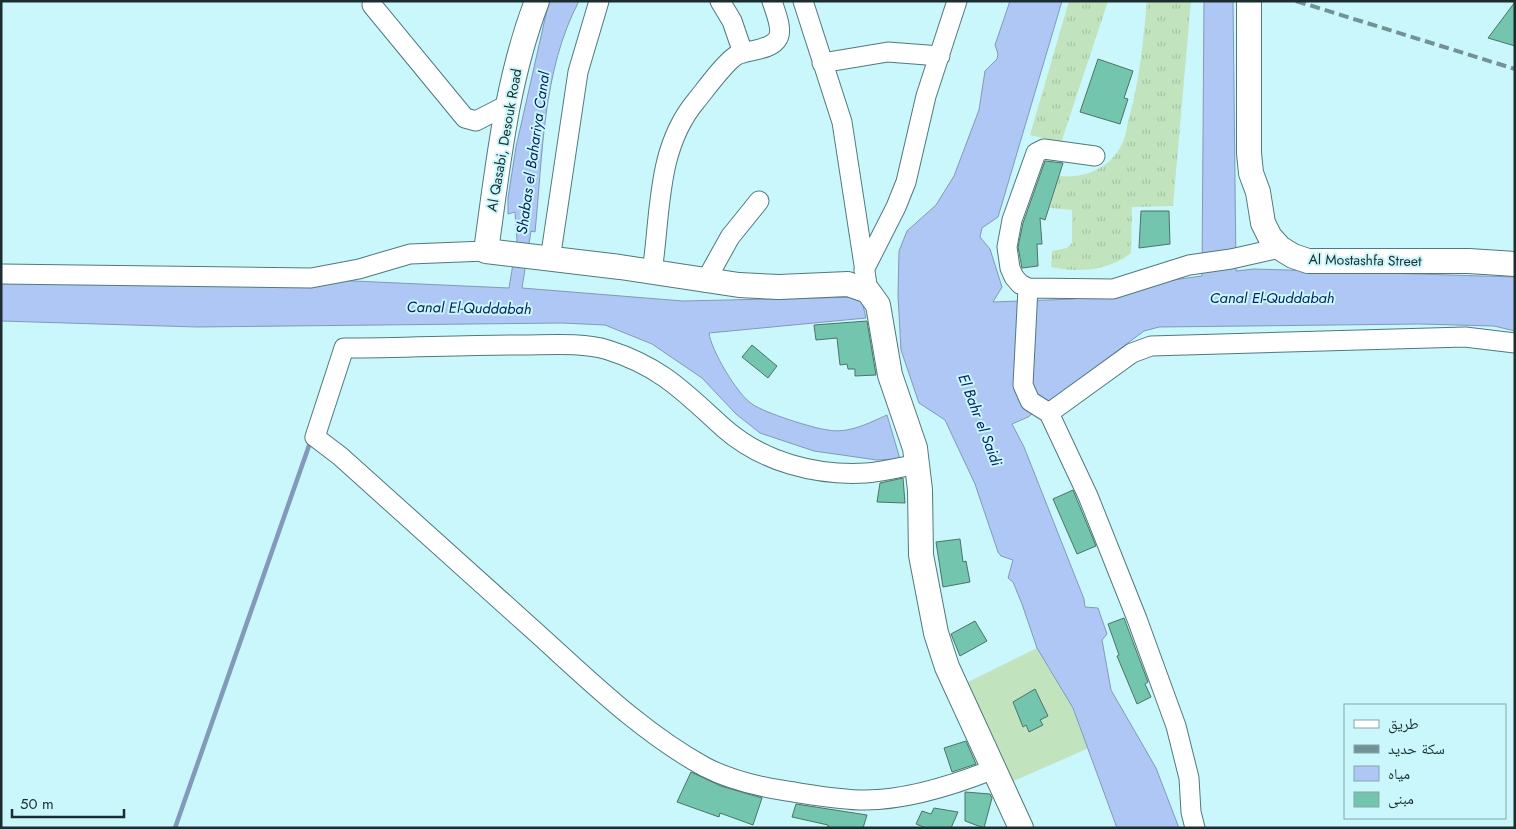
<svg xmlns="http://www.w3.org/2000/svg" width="1516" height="829" viewBox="0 0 1516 829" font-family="Jost,'Noto Naskh Arabic',sans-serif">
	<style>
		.grass { fill: url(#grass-tufts) }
		.garden { fill: #c1e4be }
		.water { fill: #aec7f5; stroke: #8299b9 }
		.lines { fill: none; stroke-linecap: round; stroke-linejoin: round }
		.stream { stroke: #8299b9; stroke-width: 4.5 }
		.building { fill: #73c5ad; stroke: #4d7367 }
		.minor-casing { stroke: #50797d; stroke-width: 21 }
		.major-casing { stroke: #50797d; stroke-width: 26 }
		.minor { stroke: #fff; stroke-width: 19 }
		.major { stroke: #fff; stroke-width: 24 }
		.rail { stroke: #739295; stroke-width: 4; stroke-dasharray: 10 5; stroke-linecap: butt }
		.labels { text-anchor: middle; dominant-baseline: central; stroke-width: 4; stroke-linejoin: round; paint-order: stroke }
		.street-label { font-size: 14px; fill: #1b2d2e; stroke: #caf7fb }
		.water-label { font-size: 15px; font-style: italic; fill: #052262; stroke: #caf7fb }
	</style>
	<defs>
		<pattern id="grass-tufts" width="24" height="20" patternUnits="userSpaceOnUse" patternTransform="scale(1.25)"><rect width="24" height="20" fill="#c1e4be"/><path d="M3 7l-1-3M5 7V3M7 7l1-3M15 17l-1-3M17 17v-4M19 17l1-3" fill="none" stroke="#a5c4a4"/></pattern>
	</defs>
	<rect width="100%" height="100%" fill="#caf7fb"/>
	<!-- grass -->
	<path class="grass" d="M 1069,1 L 1108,1 L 1061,143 L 1030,135 Z
		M 1147,1 L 1191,1 L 1173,206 L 1132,207 L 1131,253 C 1109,271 1077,273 1051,267 L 1052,251 L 1067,248 L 1072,243 L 1072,210 L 1050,208 L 1059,176 C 1084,179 1111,168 1122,144 C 1126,136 1127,126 1129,118 C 1140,79 1143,41 1147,1 Z"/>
	<!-- garden -->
	<path class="garden" d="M 1037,648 L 1073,708 L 1089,748 L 1009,783 L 966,683 Z"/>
	<!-- water -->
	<path class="water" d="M 549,1 L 579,1 C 542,71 543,155 535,232 L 531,231 L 522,288 L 683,301 L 861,297 L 866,318 L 709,333 C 711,350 737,394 752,404 C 765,413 812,428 828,430 C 848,434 869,423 887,415 L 900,459 L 877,460 L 814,451 L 760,433 L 736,414 L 702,378 L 652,344 L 605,325 L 562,323 L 197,327 L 1,321 L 1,277 L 309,279 L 509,288 L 517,240 L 515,212 L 508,214 L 508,198 L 516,147 Z
		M 1010,1 L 1062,1 L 998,217 L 982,228 L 980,237 L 990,249 L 1002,287 L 993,302 L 1074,299 L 1158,282 L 1202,276 L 1204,1 L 1233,1 L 1236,271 L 1254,269 L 1515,277 L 1515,331 L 1494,326 L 1420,324 L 1159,327 L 1144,331 L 1028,417 L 1012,424 L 1024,447 L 1084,599 L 1085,607 L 1098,608 L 1107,634 L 1102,640 L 1111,690 L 1156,768 L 1179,828 L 1117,828 L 1073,708 L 1037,648 L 1022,604 L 1013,582 L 1008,578 L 1013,560 L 1001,556 L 998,552 L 975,484 L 945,420 L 919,403 L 901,350 L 898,296 L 899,251 L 907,231 L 936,205 L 954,176 L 979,110 L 985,71 L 997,59 L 998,54 L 995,45 Z"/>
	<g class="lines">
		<!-- stream -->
		<path class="stream" d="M 175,828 L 311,440"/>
	</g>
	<!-- building -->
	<path class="building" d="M 1515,2 L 1515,46 L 1488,38 Z
		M 1098,59 L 1133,71 L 1124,98 L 1128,99 L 1120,124 L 1080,112 Z
		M 1045,161 L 1063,163 L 1045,220 L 1040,218 L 1042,244 L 1037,244 L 1038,266 L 1022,268 L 1018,247 L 1023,223 Z
		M 1141,211 L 1169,211 L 1170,244 L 1139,248 Z
		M 867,321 L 876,375 L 855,376 L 855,369 L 848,369 L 847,364 L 840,365 L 837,338 L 816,340 L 814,325 Z
		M 752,345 L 777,366 L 768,378 L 742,357 Z
		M 903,478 L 905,503 L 877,502 L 880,483 Z
		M 1073,490 L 1096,546 L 1077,554 L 1053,499 Z
		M 960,539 L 963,562 L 966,561 L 970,582 L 943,587 L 936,542 Z
		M 1124,618 L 1148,682 L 1145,684 L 1151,697 L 1137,704 L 1117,656 L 1119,655 L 1108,624 Z
		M 975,621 L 987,641 L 960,656 L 951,634 Z
		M 1035,689 L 1048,716 L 1040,720 L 1043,725 L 1029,732 L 1026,725 L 1023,727 L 1013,702 Z
		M 966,741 L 976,764 L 952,772 L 944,748 Z
		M 691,772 L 721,786 L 762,798 L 753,825 L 720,813 L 719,817 L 677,802 Z
		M 965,792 L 990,794 L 992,798 L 984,828 L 965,821 Z
		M 796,804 L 867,815 L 863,828 L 828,828 L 828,825 L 792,817 Z
		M 934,808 L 958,812 L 951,828 L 926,828 L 916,824 L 922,811 L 931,814 Z"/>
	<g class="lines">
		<!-- minor casing -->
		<g class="minor-casing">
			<path id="minor" d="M 720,1 L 732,21 L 743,53
				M 803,1 L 842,122 L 868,291
				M 372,5 L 465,118 L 476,121 L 507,105
				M 822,63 L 888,52 L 940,56
				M 1095,156 L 1044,149 L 1036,153 L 1012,220 L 1007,247 L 1010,268 L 1014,277 L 1020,284 L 1028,288 L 1113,289 L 1189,265 L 1231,259 L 1280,248
				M 550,260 L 578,72 L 599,1
				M 864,270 L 896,207 L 906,182 L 926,96 L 957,1
				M 652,272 C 661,213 656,149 696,101 C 705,90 726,61 737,55 C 748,50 772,50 778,38 C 783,29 775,11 772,1
				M 1,274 L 311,278 L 359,269 L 410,254 L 486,251
				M 705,282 L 730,237 L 759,201
				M 1028,288 L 1023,385 L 1030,401 L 1049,413 L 1088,496 L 1137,619 L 1176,726 L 1189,778 L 1191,812 L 1195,828
				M 1049,413 L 1132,353 L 1151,346 L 1465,337 L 1515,343
				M 918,464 C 901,467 883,472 866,473 C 816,476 763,462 725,429 C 685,393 662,367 608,350 C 583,342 547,345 521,345 C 462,345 403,348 344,348 L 315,437 L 340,456 C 403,512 466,569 529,626 C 585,676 639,731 705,767 C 730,780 760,787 787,791 C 813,795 839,800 865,800 C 908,800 954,785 994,769"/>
		</g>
		<!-- major casing -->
		<g class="major-casing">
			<path id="major" d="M 537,1 C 506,82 498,166 486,251 L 620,267 L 739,285 L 779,287 L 848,284 L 868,291 L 878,305 L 890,375 L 915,448 L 920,490 L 921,555 L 936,633 L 947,667 L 1021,828
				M 1249,1 L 1249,153 L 1251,173 L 1258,192 L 1263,223 L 1270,237 L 1280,248 L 1293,256 L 1308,261 L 1469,261 L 1515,264"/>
		</g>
		<!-- minor -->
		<use href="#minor" class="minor"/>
		<!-- major -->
		<use href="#major" class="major"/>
		<!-- rail -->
		<path class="rail" d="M 1296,1 L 1515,69"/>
	</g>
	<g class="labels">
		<!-- street labels -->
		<g class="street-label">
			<text transform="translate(504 140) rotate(-80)">Al Qasabi, Desouk Road</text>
			<text transform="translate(1365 260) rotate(1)">Al Mostashfa Street</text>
		</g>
		<!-- water labels -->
		<g class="water-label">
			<text transform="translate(533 153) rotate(-82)">Shabas el Bahariya Canal</text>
			<text x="1272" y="298">Canal El-Quddabah</text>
			<text transform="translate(469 308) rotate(1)">Canal El-Quddabah</text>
			<text transform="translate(980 420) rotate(69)">El Bahr el Saidi</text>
		</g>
	</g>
	<!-- border -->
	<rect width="1516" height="829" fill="none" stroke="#1b2d2e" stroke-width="5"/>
	<!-- legend -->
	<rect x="1344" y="704" width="162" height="115" fill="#caf7fb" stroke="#84a6a9"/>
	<rect x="1354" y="720" width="25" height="8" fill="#ffffff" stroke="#84a6a9"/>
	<text x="1388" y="729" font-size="15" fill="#1b2d2e">طريق</text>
	<rect x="1354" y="745" width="25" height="8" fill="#739295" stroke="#84a6a9"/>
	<text x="1388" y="754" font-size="15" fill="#1b2d2e">سكة حديد</text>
	<rect x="1354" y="766" width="25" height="15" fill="#aec7f5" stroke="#84a6a9"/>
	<text x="1388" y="779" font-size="15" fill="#1b2d2e">مياه</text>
	<rect x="1354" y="792" width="25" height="15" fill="#73c5ad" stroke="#84a6a9"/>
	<text x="1388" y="804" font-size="15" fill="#1b2d2e">مبنى</text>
	<!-- scale -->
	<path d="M12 809v8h112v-8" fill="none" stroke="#1b2d2e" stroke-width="2.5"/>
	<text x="20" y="809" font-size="15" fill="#1b2d2e" stroke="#caf7fb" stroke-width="4" paint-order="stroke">50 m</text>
</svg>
